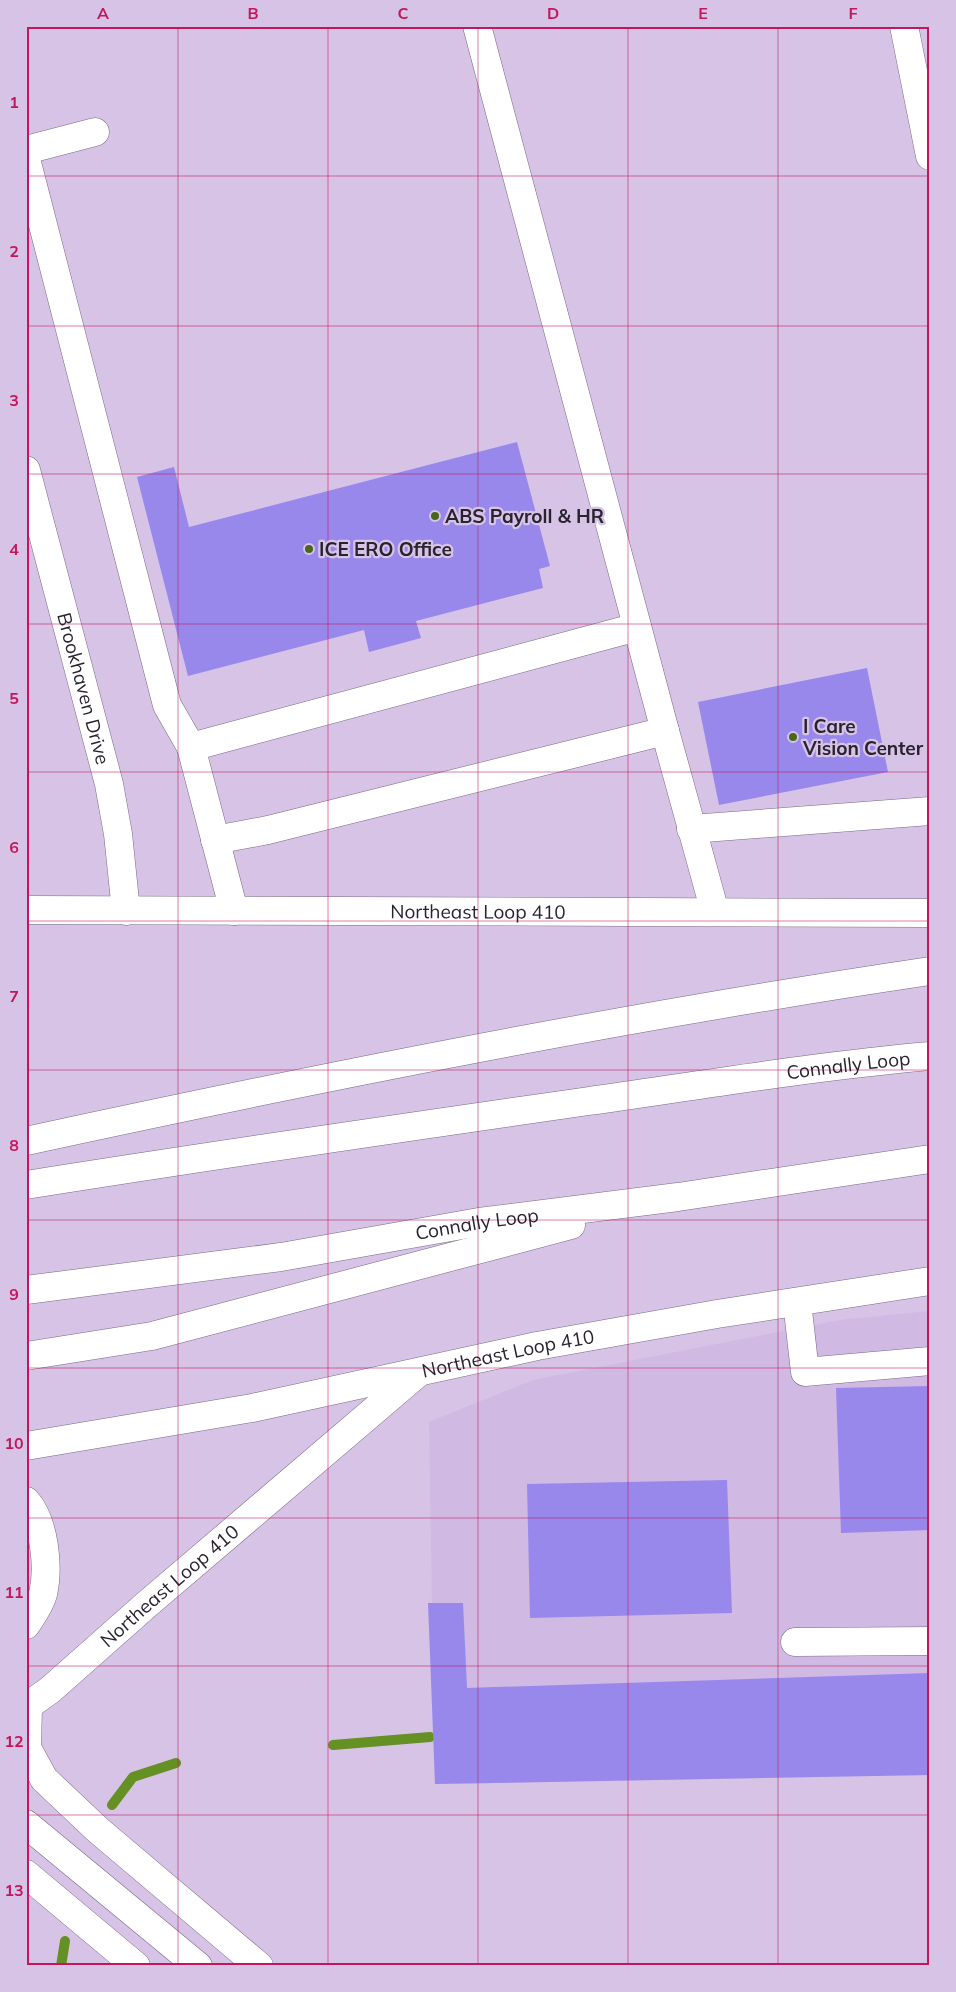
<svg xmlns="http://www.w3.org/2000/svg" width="956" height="1992" viewBox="0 0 956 1992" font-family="Mulish,sans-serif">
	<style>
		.built { fill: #d0b9e3 }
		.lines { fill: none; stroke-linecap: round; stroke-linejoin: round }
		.stream { stroke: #649024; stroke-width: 10 }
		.building { fill: #9888eb }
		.minor-casing { stroke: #796888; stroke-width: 29 }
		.major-casing { stroke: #796888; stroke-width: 29 }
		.highway-casing { stroke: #796888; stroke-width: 29 }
		.minor { stroke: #fff; stroke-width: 28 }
		.major { stroke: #fff; stroke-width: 28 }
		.highway { stroke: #fff; stroke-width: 28 }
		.grid { fill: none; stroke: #c2185b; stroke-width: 1; stroke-opacity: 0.55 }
		.poi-dot { fill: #48671d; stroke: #d6c3e6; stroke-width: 2 }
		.labels { text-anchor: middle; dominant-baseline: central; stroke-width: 4.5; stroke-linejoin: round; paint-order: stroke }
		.poi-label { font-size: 19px; font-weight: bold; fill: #29222f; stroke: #d6c3e6; text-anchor: start }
		.street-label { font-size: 19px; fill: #29222f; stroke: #d6c3e6 }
		.neatline { fill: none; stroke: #c2185b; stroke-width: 2 }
		.grid-label { font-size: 16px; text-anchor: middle; font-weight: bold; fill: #c2185b }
	</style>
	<rect width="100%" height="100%" fill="#d6c3e6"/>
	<!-- built -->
	<path class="built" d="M 930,1311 L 930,1775 L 435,1784 L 429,1422 L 533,1380 L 840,1320 Z"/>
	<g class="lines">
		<!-- stream -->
		<path class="stream" d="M 333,1745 L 430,1737
			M 112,1805 L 133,1777 L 176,1763
			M 61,1966 L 65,1941"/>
	</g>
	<!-- building -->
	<path class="building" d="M 517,442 L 550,566 L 539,569 L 543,588 L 416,621 L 421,638 L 369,652 L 364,630 L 188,676 L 137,477 L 174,467 L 189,527 Z
		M 867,668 L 888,772 L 719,805 L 698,702 Z
		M 930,1386 L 930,1530 L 841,1533 L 836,1388 Z
		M 727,1480 L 732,1613 L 530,1618 L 527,1484 Z
		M 428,1603 L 463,1603 L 467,1688 L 930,1673 L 930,1775 L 435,1784 Z"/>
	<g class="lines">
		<!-- minor casing -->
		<g class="minor-casing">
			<g id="minor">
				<path d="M 477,26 L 665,731 L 715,912"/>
				<path d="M 904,26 L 930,156"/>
				<path d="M 26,150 L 95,132"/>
				<path d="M 26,159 L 167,705 L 191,747"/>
				<path id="s1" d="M 26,470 L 109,784 L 118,834 L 126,911"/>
				<path d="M 691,829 L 930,811"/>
				<path d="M 215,840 L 268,830 L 665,731"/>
				<path d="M 234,911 L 191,747 L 637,627"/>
				<path d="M 797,1302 L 805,1372 L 930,1361"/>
				<path d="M 795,1642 L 930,1641"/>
			</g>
		</g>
		<!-- major casing -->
		<g class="major-casing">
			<g id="major">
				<path id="s2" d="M 26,910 L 930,913"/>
				<path id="s3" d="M 26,1446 L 252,1408 L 537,1346 L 717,1314 L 930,1281"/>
				<path d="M 26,1501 C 45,1522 49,1568 43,1594 C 40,1605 32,1616 26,1625"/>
				<path d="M 28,1706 L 27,1748 L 44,1779 L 98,1830 L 259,1966"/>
				<path id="s4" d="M 26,1707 L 50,1690 L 146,1605 L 418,1373"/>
				<path d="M 26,1824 L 198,1966"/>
				<path d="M 26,1874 L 136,1966"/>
			</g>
		</g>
		<!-- highway casing -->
		<g class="highway-casing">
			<g id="highway">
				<path d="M 26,1141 C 326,1076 627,1016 930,971"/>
				<path id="s5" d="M 26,1185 C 214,1155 401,1128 589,1101 C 702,1085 816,1066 930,1056"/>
				<path id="s6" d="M 26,1290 L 281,1257 L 479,1222 L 678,1197 L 930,1159"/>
				<path d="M 26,1356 L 152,1336 L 571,1225"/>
			</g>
		</g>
		<!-- minor -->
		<use href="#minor" class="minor"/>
		<!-- major -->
		<use href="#major" class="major"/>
		<!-- highway -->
		<use href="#highway" class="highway"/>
	</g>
	<!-- grid -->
	<path class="grid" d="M 178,26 L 178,1966M 328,26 L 328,1966M 478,26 L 478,1966M 628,26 L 628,1966M 778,26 L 778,1966M 26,176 L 930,176M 26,326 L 930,326M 26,474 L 930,474M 26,624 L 930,624M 26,772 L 930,772M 26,921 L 930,921M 26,1070 L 930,1070M 26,1220 L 930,1220M 26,1368 L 930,1368M 26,1518 L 930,1518M 26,1666 L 930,1666M 26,1815 L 930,1815"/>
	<!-- markers -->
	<g class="poi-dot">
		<circle cx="435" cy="516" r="5"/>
		<circle cx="309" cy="549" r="5"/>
		<circle cx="793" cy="737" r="5"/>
	</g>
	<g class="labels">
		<!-- poi labels -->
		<g class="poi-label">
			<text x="445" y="516">ABS Payroll &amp; HR</text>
			<text x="319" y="549">ICE ERO Office</text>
			<text x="803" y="726">I Care<tspan x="803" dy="22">Vision Center</tspan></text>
		</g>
		<!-- street labels -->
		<g class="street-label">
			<text stroke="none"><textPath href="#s1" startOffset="226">Brookhaven Drive</textPath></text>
			<text stroke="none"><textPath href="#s2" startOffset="452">Northeast Loop 410</textPath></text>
			<text stroke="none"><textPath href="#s5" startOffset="831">Connally Loop</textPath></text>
			<text stroke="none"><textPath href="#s6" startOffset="456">Connally Loop</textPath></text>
			<text stroke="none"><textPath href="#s3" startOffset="491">Northeast Loop 410</textPath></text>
			<text stroke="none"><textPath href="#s4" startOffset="188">Northeast Loop 410</textPath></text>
		</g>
	</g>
	<!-- border -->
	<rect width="956" height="1992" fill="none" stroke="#d6c3e6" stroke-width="55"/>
	<rect x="28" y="28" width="900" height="1936" class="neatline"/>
	<g class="grid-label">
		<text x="103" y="19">A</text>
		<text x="253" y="19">B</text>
		<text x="403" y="19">C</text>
		<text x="553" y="19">D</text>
		<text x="703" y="19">E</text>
		<text x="853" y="19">F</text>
		<text x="14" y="108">1</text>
		<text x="14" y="257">2</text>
		<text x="14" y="406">3</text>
		<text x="14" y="555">4</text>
		<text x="14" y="704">5</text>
		<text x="14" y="853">6</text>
		<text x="14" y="1002">7</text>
		<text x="14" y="1151">8</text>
		<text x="14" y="1300">9</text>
		<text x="14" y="1449">10</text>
		<text x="14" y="1598">11</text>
		<text x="14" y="1747">12</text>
		<text x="14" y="1896">13</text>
	</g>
</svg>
